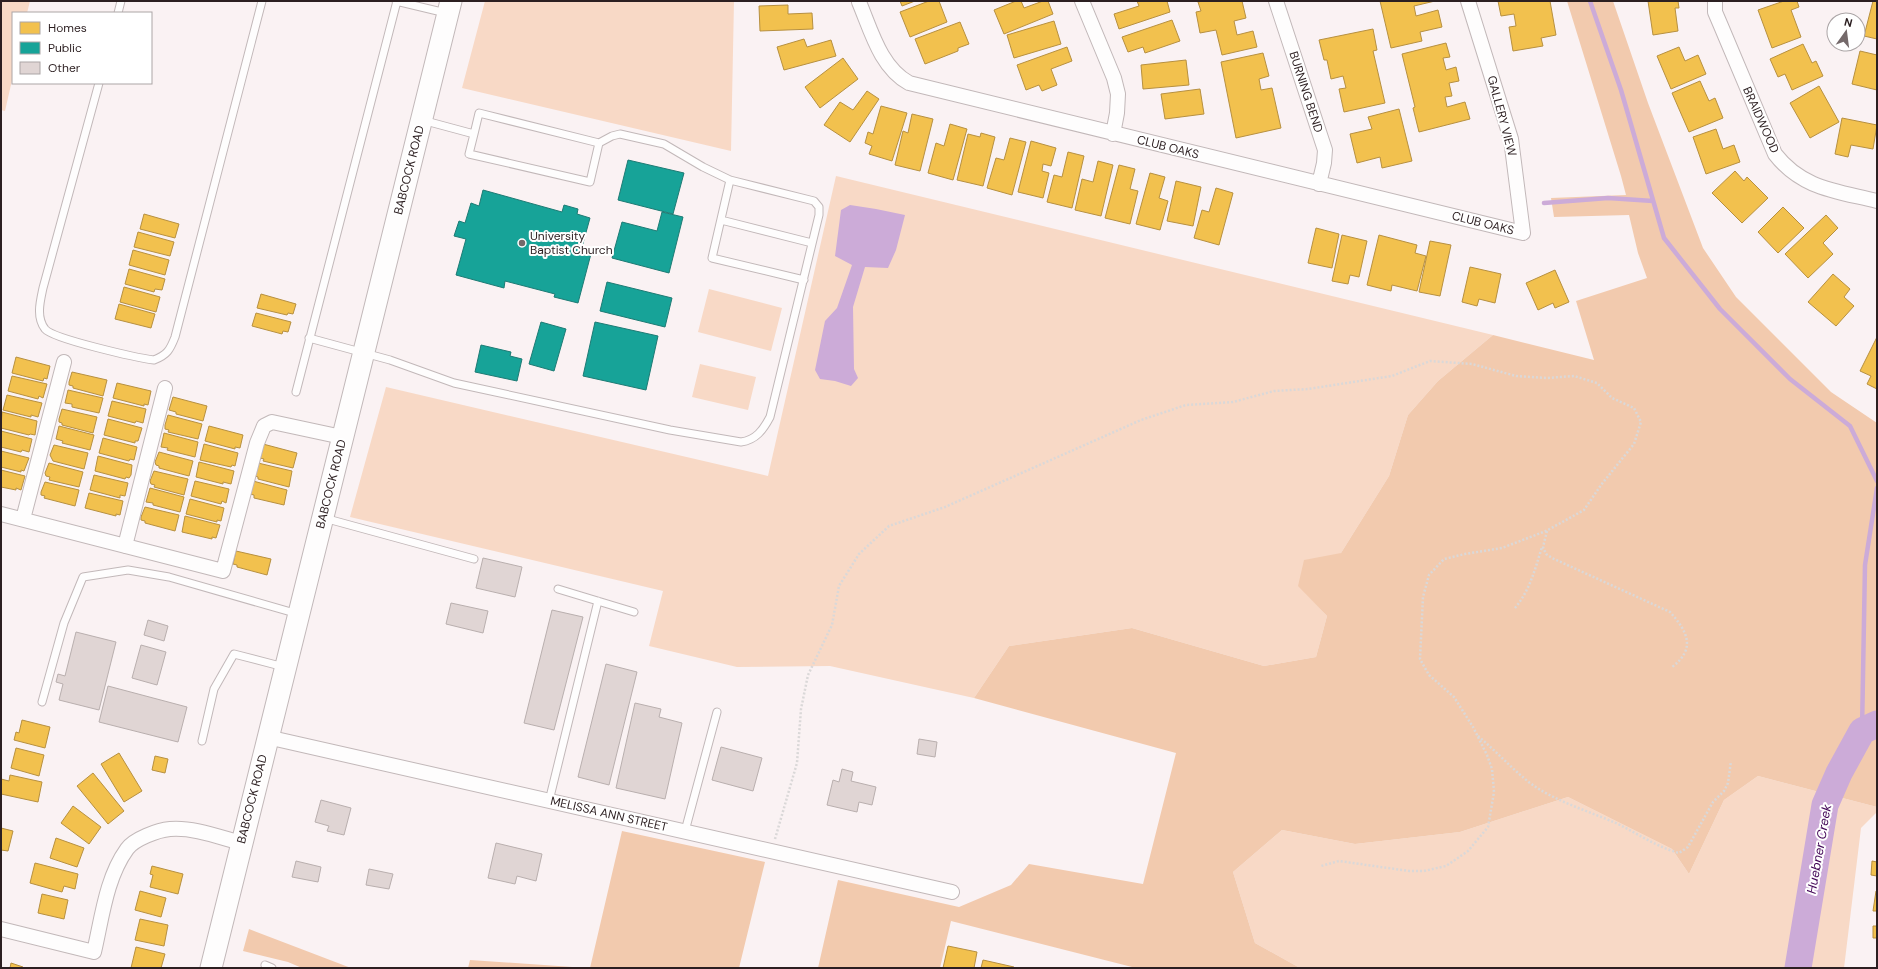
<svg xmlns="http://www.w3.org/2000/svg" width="1878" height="969" viewBox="0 0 1878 969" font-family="'DM Sans',sans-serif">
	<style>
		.green { fill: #f8d9c6 }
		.forest { fill: #f2caae }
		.water { fill: #ccabd8 }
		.homes { fill: #f2c14e; stroke: #b79040 }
		.public { fill: #17a398; stroke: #1d7b74 }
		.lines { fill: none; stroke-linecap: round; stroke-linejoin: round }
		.stream { stroke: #ccabd8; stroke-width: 4.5 }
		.river { stroke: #ccabd8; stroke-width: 27 }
		.building { fill: #e0d5d4; stroke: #b9afae }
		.service-casing { stroke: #c2b8b9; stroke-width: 9 }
		.minor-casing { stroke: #c2b8b9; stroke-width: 16 }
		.secondary-casing { stroke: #c2b8b9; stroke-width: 23 }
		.path { stroke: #dad8d8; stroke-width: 2.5; stroke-dasharray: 2 2; stroke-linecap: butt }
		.service { stroke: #fefdfd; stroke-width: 7 }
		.minor { stroke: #fefdfd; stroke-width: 14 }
		.secondary { stroke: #fefdfd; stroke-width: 21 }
		.poi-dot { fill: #74696a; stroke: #fff; stroke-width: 1.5 }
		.labels { text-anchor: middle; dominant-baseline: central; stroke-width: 4; stroke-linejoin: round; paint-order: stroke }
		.street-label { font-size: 12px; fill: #2c1f21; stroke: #fff }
		.poi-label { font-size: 12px; fill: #2c1f21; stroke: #fff; text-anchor: start }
		.water-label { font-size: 13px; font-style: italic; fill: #420656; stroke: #fff }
	</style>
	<rect width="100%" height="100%" fill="#faf2f3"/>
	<!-- green -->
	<path class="green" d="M 1,1 L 30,1 L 27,13 L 13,13 L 13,76 L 5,111 L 1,110 Z
		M 485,1 L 734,1 L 731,151 L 462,88 Z
		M 836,176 L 1493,335 L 1438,381 L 1408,415 L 1389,476 L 1341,553 L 1299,586 L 1327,616 L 1316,657 L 1264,666 L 1132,628 L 1009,646 L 974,698 L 830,666 L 737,667 L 649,646 L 663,591 L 350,517 L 386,387 L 768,476 Z
		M 709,289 L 782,308 L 771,351 L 698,332 Z
		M 700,364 L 756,377 L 748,410 L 692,397 Z
		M 1758,776 L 1877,807 L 1877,812 L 1861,828 L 1844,968 L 1300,968 L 1255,943 L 1233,872 L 1282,830 L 1355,844 L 1460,832 L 1568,797 L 1672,849 L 1689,874 L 1724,800 Z"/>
	<!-- forest -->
	<path class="forest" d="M 1567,1 L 1613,1 L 1648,103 L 1703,248 L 1736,297 L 1831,392 L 1877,423 L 1877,807 L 1758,776 L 1724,800 L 1689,874 L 1672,849 L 1568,797 L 1460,832 L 1355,844 L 1282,830 L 1233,872 L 1255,943 L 1300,968 L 1136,968 L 951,921 L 940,968 L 818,968 L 838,880 L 959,907 L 1011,885 L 1029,864 L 1143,884 L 1176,753 L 974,698 L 1009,646 L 1132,628 L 1264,666 L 1316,657 L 1327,616 L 1298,586 L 1304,560 L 1341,553 L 1389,476 L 1408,415 L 1438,381 L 1493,335 L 1594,360 L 1576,301 L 1647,278 L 1638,253 L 1629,215 L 1554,217 L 1551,198 L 1626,195 L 1621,176 Z
		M 622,831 L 765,862 L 739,968 L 590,968 Z
		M 249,929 L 351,968 L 302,968 L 288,962 L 243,951 Z
		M 470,960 L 587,968 L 468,968 Z"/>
	<!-- water -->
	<path class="water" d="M 850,205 L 876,209 L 905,215 L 896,250 L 888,268 L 865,267 L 853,307 L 854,369 L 858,378 L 851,386 L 835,381 L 820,379 L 815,370 L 825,321 L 837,308 L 852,265 L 835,256 L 841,210 Z"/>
	<!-- homes -->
	<path class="homes" d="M 900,1 L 915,1 L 902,6 Z
		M 929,1 L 939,1 L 947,22 L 910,37 L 900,12 Z
		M 1016,1 L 1021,1 L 1024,8 L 1043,1 L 1048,1 L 1053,14 L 1004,34 L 994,10 Z
		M 1137,1 L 1167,1 L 1170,12 L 1119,29 L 1114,14 L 1139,6 Z
		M 1203,1 L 1242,1 L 1246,18 L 1234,21 L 1237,35 L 1253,31 L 1257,47 L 1222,55 L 1216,30 L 1200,33 L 1196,12 L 1201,11 L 1198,2 Z
		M 1380,1 L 1435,1 L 1414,6 L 1416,16 L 1438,10 L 1442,27 L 1420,32 L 1422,41 L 1391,48 Z
		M 1498,1 L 1550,1 L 1556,35 L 1541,38 L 1543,46 L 1513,51 L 1509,27 L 1516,26 L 1514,14 L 1501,16 Z
		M 1648,1 L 1678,1 L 1679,8 L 1675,8 L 1678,31 L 1653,35 Z
		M 1784,1 L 1797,1 L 1799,7 L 1791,10 L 1801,37 L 1772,48 L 1758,10 Z
		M 1873,1 L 1877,1 L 1877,39 L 1864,36 Z
		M 788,5 L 788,14 L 812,13 L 813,29 L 760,31 L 759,6 Z
		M 1172,20 L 1180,41 L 1145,53 L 1143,47 L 1128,52 L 1122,37 Z
		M 1054,21 L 1061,44 L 1014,58 L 1007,35 Z
		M 960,22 L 969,44 L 958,48 L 958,51 L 925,64 L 915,39 Z
		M 1373,29 L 1377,50 L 1373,51 L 1385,103 L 1344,112 L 1339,89 L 1346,88 L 1343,76 L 1331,79 L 1327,60 L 1324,60 L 1319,40 Z
		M 804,39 L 807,47 L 831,40 L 836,56 L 784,70 L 777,47 Z
		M 1446,43 L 1450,57 L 1443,58 L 1446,70 L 1456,67 L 1459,81 L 1449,83 L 1452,96 L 1445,97 L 1447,107 L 1465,102 L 1470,119 L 1419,132 L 1413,108 L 1415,107 L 1402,54 Z
		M 1803,44 L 1812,63 L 1816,61 L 1823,76 L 1792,90 L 1785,74 L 1778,77 L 1770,59 Z
		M 1067,47 L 1072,61 L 1051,69 L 1057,85 L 1042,91 L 1039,85 L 1026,90 L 1017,65 Z
		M 1679,47 L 1685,61 L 1698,55 L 1706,74 L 1671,89 L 1657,56 Z
		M 1860,51 L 1877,55 L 1877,90 L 1852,84 Z
		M 1263,53 L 1269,76 L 1259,79 L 1261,90 L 1272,88 L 1281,128 L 1236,138 L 1221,62 Z
		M 843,58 L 858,79 L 820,108 L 805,87 Z
		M 1186,60 L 1189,85 L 1143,89 L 1141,65 Z
		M 1700,81 L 1709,101 L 1715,98 L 1723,118 L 1689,132 L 1672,93 Z
		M 1819,86 L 1839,122 L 1810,138 L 1790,103 Z
		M 1200,89 L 1204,114 L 1165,119 L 1161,94 Z
		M 867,91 L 879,99 L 850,142 L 824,125 L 840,102 L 853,110 Z
		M 881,106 L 907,113 L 892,161 L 869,154 L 872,146 L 865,143 L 868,132 L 873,134 Z
		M 1399,109 L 1412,161 L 1382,168 L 1380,157 L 1357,163 L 1350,134 L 1372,129 L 1368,117 Z
		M 912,114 L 933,119 L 920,171 L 895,165 L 903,131 L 908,133 Z
		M 1842,118 L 1877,125 L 1873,149 L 1851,145 L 1848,157 L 1835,154 Z
		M 950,124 L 967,129 L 953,180 L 928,173 L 936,143 L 944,146 Z
		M 1716,129 L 1723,149 L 1734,145 L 1740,162 L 1706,174 L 1693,137 Z
		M 981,133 L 995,137 L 983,186 L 957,180 L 968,134 L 980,137 Z
		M 1010,138 L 1026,142 L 1012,195 L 987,188 L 996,158 L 1004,160 Z
		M 1031,141 L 1056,148 L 1051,166 L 1043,164 L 1042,171 L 1049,173 L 1043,198 L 1018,192 Z
		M 1068,152 L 1084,156 L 1072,208 L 1047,202 L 1054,175 L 1062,177 Z
		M 1098,161 L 1113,165 L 1101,216 L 1075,210 L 1082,179 L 1093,182 Z
		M 1119,165 L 1135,169 L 1130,189 L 1138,191 L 1130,224 L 1105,218 Z
		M 1735,171 L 1744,181 L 1747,177 L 1768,198 L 1742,223 L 1712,193 Z
		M 1150,173 L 1165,177 L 1159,198 L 1168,201 L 1160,230 L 1136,224 Z
		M 1176,181 L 1201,187 L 1193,226 L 1167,221 Z
		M 1216,188 L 1233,193 L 1219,245 L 1194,238 L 1202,210 L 1209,212 Z
		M 1783,207 L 1804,228 L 1778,253 L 1758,232 Z
		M 144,214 L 179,224 L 175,238 L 140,229 Z
		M 1826,215 L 1838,228 L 1823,243 L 1833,254 L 1808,278 L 1785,254 Z
		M 1316,228 L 1339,234 L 1332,268 L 1308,263 Z
		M 138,232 L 174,242 L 170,256 L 134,247 Z
		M 1342,235 L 1367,241 L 1359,277 L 1350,275 L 1348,284 L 1332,281 Z
		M 1379,235 L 1417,245 L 1415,253 L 1426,256 L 1417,291 L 1392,285 L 1391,291 L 1367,285 Z
		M 1430,241 L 1451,245 L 1440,296 L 1419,292 Z
		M 133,250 L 169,260 L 165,275 L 129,265 Z
		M 1470,267 L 1501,274 L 1495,303 L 1479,299 L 1477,306 L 1462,302 Z
		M 129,269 L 165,279 L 162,290 L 155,289 L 154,292 L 125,284 Z
		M 1555,270 L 1569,302 L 1555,308 L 1553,303 L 1538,310 L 1526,283 Z
		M 1833,274 L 1850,289 L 1844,297 L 1854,306 L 1836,326 L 1808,302 Z
		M 124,287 L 160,297 L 156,312 L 120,302 Z
		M 261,294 L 296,304 L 293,314 L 288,313 L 287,315 L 257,308 Z
		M 119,304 L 155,314 L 151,328 L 115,319 Z
		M 256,313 L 291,322 L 288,332 L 283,331 L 282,334 L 252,326 Z
		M 1877,337 L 1877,389 L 1867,384 L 1871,376 L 1860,371 Z
		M 16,357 L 50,366 L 47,379 L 44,378 L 43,381 L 12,373 Z
		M 72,372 L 107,380 L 103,396 L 73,388 L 73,386 L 69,385 L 69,382 Z
		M 12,376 L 47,384 L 43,398 L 39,396 L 38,399 L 8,391 Z
		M 117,383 L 151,391 L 148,405 L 144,404 L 144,406 L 113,398 Z
		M 68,390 L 103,398 L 99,413 L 72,407 L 72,404 L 65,403 Z
		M 7,395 L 42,403 L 38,417 L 31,415 L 31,417 L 3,410 Z
		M 173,397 L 207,406 L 203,421 L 176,414 L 176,412 L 169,410 Z
		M 112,401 L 146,409 L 143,423 L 136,421 L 135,423 L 108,416 Z
		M 62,409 L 97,417 L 93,433 L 62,425 L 62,423 L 59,422 L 59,419 Z
		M 2,412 L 37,421 L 35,435 L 30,434 L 29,435 L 1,428 Z
		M 168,415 L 202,424 L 198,439 L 168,432 L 169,430 L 165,429 L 165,425 Z
		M 108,419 L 142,428 L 138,441 L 135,441 L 135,443 L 104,435 Z
		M 59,426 L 94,435 L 90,450 L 62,443 L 63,441 L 56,439 Z
		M 209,426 L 243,435 L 240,448 L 235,447 L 235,449 L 205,441 Z
		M 1,431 L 32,439 L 29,452 L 22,450 L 21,452 L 1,447 Z
		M 164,433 L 198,442 L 195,457 L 167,450 L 168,448 L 161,447 Z
		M 103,438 L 137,447 L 134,460 L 130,459 L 129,461 L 99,453 Z
		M 204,444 L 238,453 L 235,466 L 232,465 L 231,467 L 200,460 Z
		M 263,444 L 297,453 L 293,468 L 263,461 L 264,459 L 260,458 Z
		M 54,445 L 88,453 L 84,469 L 53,461 L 50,455 Z
		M 1,451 L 29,458 L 24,471 L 21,470 L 21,472 L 1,467 Z
		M 159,452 L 193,461 L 189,476 L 159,468 L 159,466 L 156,465 L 155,462 Z
		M 98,456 L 132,465 L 131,475 L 129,478 L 126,477 L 125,479 L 95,471 Z
		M 199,462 L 234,471 L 231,484 L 223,482 L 223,484 L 196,477 Z
		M 49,463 L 83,472 L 79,487 L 49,480 L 50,477 L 46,476 L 45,473 Z
		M 258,463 L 292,471 L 289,487 L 258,479 L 258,477 L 255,476 Z
		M 1,470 L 25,476 L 21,490 L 16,488 L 16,490 L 1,487 Z
		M 154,471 L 188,479 L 184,495 L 154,487 L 155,485 L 151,484 L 150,481 Z
		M 94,475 L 128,483 L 125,496 L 120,495 L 120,498 L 90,490 Z
		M 195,481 L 229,489 L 226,503 L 222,501 L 221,504 L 191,496 Z
		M 253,481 L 287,490 L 284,505 L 254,498 L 254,495 L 250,494 Z
		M 45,482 L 79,490 L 75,506 L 44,498 L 45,496 L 41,495 L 41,492 Z
		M 150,488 L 184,497 L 180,512 L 153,505 L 153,503 L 146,502 Z
		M 89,493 L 123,501 L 120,515 L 116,514 L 116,516 L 85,508 Z
		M 190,499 L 224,508 L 221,521 L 217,520 L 217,522 L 186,514 Z
		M 145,507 L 179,515 L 175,531 L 145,523 L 145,521 L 141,520 L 141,517 Z
		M 185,516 L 220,525 L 216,538 L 212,537 L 212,539 L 182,532 Z
		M 236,551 L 271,559 L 267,575 L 237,567 L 237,565 L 233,564 Z
		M 22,720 L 50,727 L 45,748 L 14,740 L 16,732 L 19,733 Z
		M 16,748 L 44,755 L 39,776 L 11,768 Z
		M 119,753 L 142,791 L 124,802 L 101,764 Z
		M 155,756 L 168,759 L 165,773 L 152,770 Z
		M 93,773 L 124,811 L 108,824 L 77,786 Z
		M 10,775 L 42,782 L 38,802 L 1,794 L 1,779 L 9,781 Z
		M 73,806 L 101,827 L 89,844 L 61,823 Z
		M 1,828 L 13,831 L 8,851 L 1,850 Z
		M 56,838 L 84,848 L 77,867 L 50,858 Z
		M 1872,861 L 1877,862 L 1877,876 L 1871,875 Z
		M 35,863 L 78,874 L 75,889 L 64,886 L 62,892 L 30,883 Z
		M 152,866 L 183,874 L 178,894 L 150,887 L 153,875 L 150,874 Z
		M 140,891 L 166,898 L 161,917 L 135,910 Z
		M 1876,891 L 1877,891 L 1877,911 L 1873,911 Z
		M 42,894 L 68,900 L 64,919 L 38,913 Z
		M 140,919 L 168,925 L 164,946 L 135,940 Z
		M 1873,926 L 1877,926 L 1877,938 L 1873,938 Z
		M 948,946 L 977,952 L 974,968 L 943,968 Z
		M 136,947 L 165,954 L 161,968 L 131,968 Z
		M 983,960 L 1014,967 L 1013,968 L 981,968 Z
		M 11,963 L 23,967 L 23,968 L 10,968 Z"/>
	<!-- public -->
	<path class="public" d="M 628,160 L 684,173 L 673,214 L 618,200 Z
		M 483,190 L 562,212 L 564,205 L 578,209 L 577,214 L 590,218 L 582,247 L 592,250 L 578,303 L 554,297 L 555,294 L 505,281 L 504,288 L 456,275 L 466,239 L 454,236 L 459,221 L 465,223 L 471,203 L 479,206 Z
		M 662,212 L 683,217 L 669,273 L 612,258 L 622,222 L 657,231 Z
		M 607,282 L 672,298 L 665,327 L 600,311 Z
		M 541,322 L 566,329 L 554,371 L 529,364 Z
		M 595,322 L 658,336 L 646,390 L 583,376 Z
		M 481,345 L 511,352 L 510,356 L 522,359 L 517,381 L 475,372 Z"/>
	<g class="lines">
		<!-- stream -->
		<path class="stream" d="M 1590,1 L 1621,90 L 1664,238 L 1720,309 L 1790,379 L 1850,426 L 1877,481
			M 1544,203 L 1608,198 L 1653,201
			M 1862,731 L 1865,565 L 1877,488"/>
		<!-- river -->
		<path class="river" d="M 1798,968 L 1825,805 L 1839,773 L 1862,731 L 1877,724"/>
	</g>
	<!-- building -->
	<path class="building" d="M 483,558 L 522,567 L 515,597 L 476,588 Z
		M 451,603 L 488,611 L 483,633 L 446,624 Z
		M 552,610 L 583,617 L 554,730 L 524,723 Z
		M 148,620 L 168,626 L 164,641 L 144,635 Z
		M 76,632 L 116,642 L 99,710 L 59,700 L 63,684 L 56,682 L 58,674 L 65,676 Z
		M 141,645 L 166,652 L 157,685 L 132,678 Z
		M 606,664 L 637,672 L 609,785 L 578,777 Z
		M 108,686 L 187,707 L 178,742 L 99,722 Z
		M 635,703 L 661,709 L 659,717 L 682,723 L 665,799 L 616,788 Z
		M 919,739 L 937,742 L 935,757 L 917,754 Z
		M 721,747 L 762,758 L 753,791 L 712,780 Z
		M 842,769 L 853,772 L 851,781 L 876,787 L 872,805 L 859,802 L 857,812 L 827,805 L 833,780 L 839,782 Z
		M 321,800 L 351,808 L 344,835 L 327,831 L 329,826 L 315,822 Z
		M 496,843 L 542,854 L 536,881 L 517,876 L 515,884 L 488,878 Z
		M 296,861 L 321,867 L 318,882 L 292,877 Z
		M 369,869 L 393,874 L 389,889 L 366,885 Z"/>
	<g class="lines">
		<!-- service casing -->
		<g class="service-casing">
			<path id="service" d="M 396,1 L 446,13
				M 118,13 L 121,1
				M 99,83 L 43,288 C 40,302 36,317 45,329 C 53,339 138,358 154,360 C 167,355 170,350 175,337 L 262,1
				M 474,134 L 469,154 L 590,182 L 599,143
				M 730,180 L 712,258 L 804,280
				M 721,220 L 812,243
				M 309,338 L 390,360 L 454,383 L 670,430 L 741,442 C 756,440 763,430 770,417 L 819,215 L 819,207 L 814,201 L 730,180 L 703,167 L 664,144 L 620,134 L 612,136 L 599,143 L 479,113 L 474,134 L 422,120
				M 296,392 L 397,1
				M 324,518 L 474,559
				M 558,589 L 634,612
				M 42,702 L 64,623 L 83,577 L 128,570 L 169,577 L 298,614
				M 202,741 L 214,689 L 234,654 L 284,667
				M 549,801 L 598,601
				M 685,831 L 717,712
				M 265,965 L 272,968"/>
		</g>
		<!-- minor casing -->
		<g class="minor-casing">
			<path id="minor" d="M 1082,1 L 1114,78 L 1118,94 L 1117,113 L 1113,134
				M 1276,1 L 1325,150 L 1324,163 L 1319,184
				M 1715,1 L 1715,12 L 1721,26 L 1775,154 C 1802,189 1837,191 1877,201
				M 859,2 C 871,30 880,67 909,83 L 1523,233 L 1511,139 L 1468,1
				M 1,514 L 223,571 L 257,443 L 264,426 L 272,422 L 342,437
				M 23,519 L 64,362
				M 125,546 L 165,388
				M 267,737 L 952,892
				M 1,929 L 94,952 C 102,918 106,878 127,849 C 134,839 158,830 170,829 C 193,827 219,837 241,843"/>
		</g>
		<!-- secondary casing -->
		<g class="secondary-casing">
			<path id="secondary" d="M 211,968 L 451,1"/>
		</g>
		<!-- path -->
		<path class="path" d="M 1547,531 L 1543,547 L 1546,554 L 1552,558 L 1670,612 C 1688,632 1696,649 1672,667
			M 1515,608 C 1530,590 1535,569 1542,547
			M 1478,736 C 1496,751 1511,768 1530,783 C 1556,802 1589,811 1618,824 C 1638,834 1657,847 1679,853 L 1688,847 L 1713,802 L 1724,791 L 1728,783 L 1731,761
			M 775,839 L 797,763 L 801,709 L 808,675 L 832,625 L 839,586 L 859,554 L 889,526 L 945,507 L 1141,420 L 1186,405 L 1233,402 L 1274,391 L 1308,389 L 1392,376 L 1430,361 L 1472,364 L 1516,376 L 1547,378 L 1574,376 L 1597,383 L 1612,398 L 1634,408 L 1641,422 L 1634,444 L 1601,485 L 1584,510 L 1546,531 L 1502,548 L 1465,554 L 1444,559 L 1429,575 L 1423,597 L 1420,659 L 1429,675 L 1454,697 L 1473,727 L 1487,755 L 1492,769 L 1494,792 L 1488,827 L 1468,851 L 1446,866 L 1424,871 L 1409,871 L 1339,861 L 1321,866"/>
		<!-- service -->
		<use href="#service" class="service"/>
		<!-- minor -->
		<use href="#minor" class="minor"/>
		<!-- secondary -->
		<use href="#secondary" class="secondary"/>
	</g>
	<!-- markers -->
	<circle class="poi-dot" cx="522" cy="243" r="4"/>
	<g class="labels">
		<!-- street labels -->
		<g class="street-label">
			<text transform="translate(1306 92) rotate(72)">BURNING BEND</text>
			<text transform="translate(1502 116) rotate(75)">GALLERY VIEW</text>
			<text transform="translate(1761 120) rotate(66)">BRAIDWOOD</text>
			<text transform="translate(1168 147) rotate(14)">CLUB OAKS</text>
			<text transform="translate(409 170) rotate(-76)">BABCOCK ROAD</text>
			<text transform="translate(1483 223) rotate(14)">CLUB OAKS</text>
			<text transform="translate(331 484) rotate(-76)">BABCOCK ROAD</text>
			<text transform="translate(252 799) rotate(-76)">BABCOCK ROAD</text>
			<text transform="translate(609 814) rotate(13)">MELISSA ANN STREET</text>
		</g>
		<!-- poi labels -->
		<g class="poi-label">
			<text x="530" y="236">University<tspan x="530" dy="14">Baptist Church</tspan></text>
		</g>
		<!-- water labels -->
		<g class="water-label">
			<text transform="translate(1819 849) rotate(-80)">Huebner Creek</text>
		</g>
	</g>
	<!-- border -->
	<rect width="1878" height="969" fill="none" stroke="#2c1f21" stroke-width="4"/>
	<!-- legend -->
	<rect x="12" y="12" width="140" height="72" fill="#ffffff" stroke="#aba5a6"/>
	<rect x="20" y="22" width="20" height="12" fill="#f2c14e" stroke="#aba5a6"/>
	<text x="48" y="32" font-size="12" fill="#2c1f21">Homes</text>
	<rect x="20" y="42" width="20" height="12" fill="#17a398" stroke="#aba5a6"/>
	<text x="48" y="52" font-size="12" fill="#2c1f21">Public</text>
	<rect x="20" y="62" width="20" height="12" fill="#e0d5d4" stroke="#aba5a6"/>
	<text x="48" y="72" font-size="12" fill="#2c1f21">Other</text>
	<!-- north arrow -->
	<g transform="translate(1846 32) rotate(14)"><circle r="19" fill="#ffffff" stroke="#aba5a6"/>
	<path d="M0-3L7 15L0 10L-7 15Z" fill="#74696a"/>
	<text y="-6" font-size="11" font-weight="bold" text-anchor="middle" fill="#2c1f21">N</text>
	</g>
</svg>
